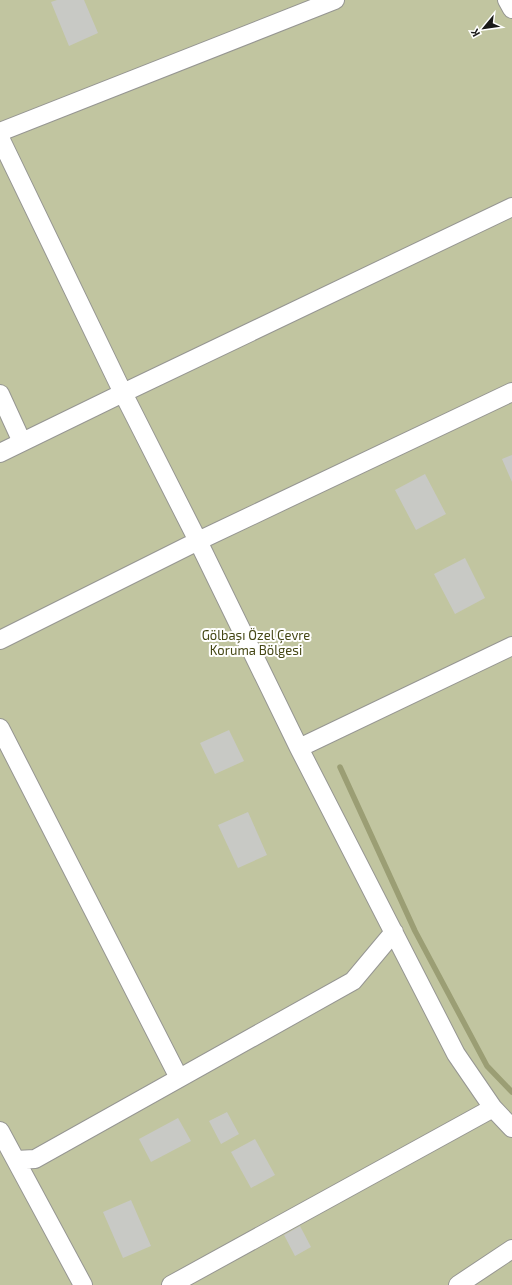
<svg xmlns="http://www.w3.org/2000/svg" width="512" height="1285" viewBox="0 0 512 1285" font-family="'Exo 2',sans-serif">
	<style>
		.green { fill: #c1c5a0 }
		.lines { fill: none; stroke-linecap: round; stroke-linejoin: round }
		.stream { stroke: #9b9e74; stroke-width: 5.5 }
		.building { fill: #c8c9c5 }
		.minor-casing { stroke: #969692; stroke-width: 20 }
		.minor { stroke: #fff; stroke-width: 18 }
		.labels { text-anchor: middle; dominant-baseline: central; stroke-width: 4; stroke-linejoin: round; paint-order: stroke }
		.park-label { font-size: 13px; fill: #454715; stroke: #fffffe }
	</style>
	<rect width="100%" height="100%" fill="#e3e3df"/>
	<!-- green -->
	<path class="green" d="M 0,0 L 512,0 L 512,1285 L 0,1285 Z"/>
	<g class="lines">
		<!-- stream -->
		<path class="stream" d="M 340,767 L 415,931 L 487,1066 L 512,1092"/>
	</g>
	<!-- building -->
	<path class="building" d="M 57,0 L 84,0 L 98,33 L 69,46 L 51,2 Z
		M 512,455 L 512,482 L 502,459 Z
		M 425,474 L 446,514 L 416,530 L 395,490 Z
		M 465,558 L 485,598 L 455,614 L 434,574 Z
		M 229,730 L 244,761 L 215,774 L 200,743 Z
		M 248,812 L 267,855 L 238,868 L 218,825 Z
		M 227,1112 L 239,1134 L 221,1144 L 209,1121 Z
		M 178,1118 L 191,1141 L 151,1162 L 139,1139 Z
		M 255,1139 L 275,1175 L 251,1188 L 231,1152 Z
		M 131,1200 L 151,1246 L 123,1258 L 103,1212 Z
		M 300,1226 L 311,1247 L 295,1256 L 284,1235 Z"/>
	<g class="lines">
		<!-- minor casing -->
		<g class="minor-casing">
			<path id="minor" d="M 507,0 L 512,9
				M 0,132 L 335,0
				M 0,138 L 123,393 L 198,541 L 299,748 L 456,1054 L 493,1108 L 512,1128
				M 0,394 L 22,442
				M 0,453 L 123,393 L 512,207
				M 0,640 L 198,541 L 512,392
				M 0,728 L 179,1078
				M 299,748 L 512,646
				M 0,1131 L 83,1285
				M 16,1160 L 35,1159 L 353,981 L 394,932
				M 171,1285 L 493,1108
				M 458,1285 L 512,1249"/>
		</g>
		<!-- minor -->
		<use href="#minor" class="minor"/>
	</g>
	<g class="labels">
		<!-- park labels -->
		<g class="park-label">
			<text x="256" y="635">Gölbaşı Özel Çevre<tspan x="256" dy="15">Koruma Bölgesi</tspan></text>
		</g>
	</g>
	<!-- north arrow -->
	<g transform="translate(484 28) rotate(241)" stroke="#fffffe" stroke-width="3" paint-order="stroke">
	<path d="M0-3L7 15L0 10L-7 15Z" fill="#191918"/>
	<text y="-6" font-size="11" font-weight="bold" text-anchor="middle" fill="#191918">K</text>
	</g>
</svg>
